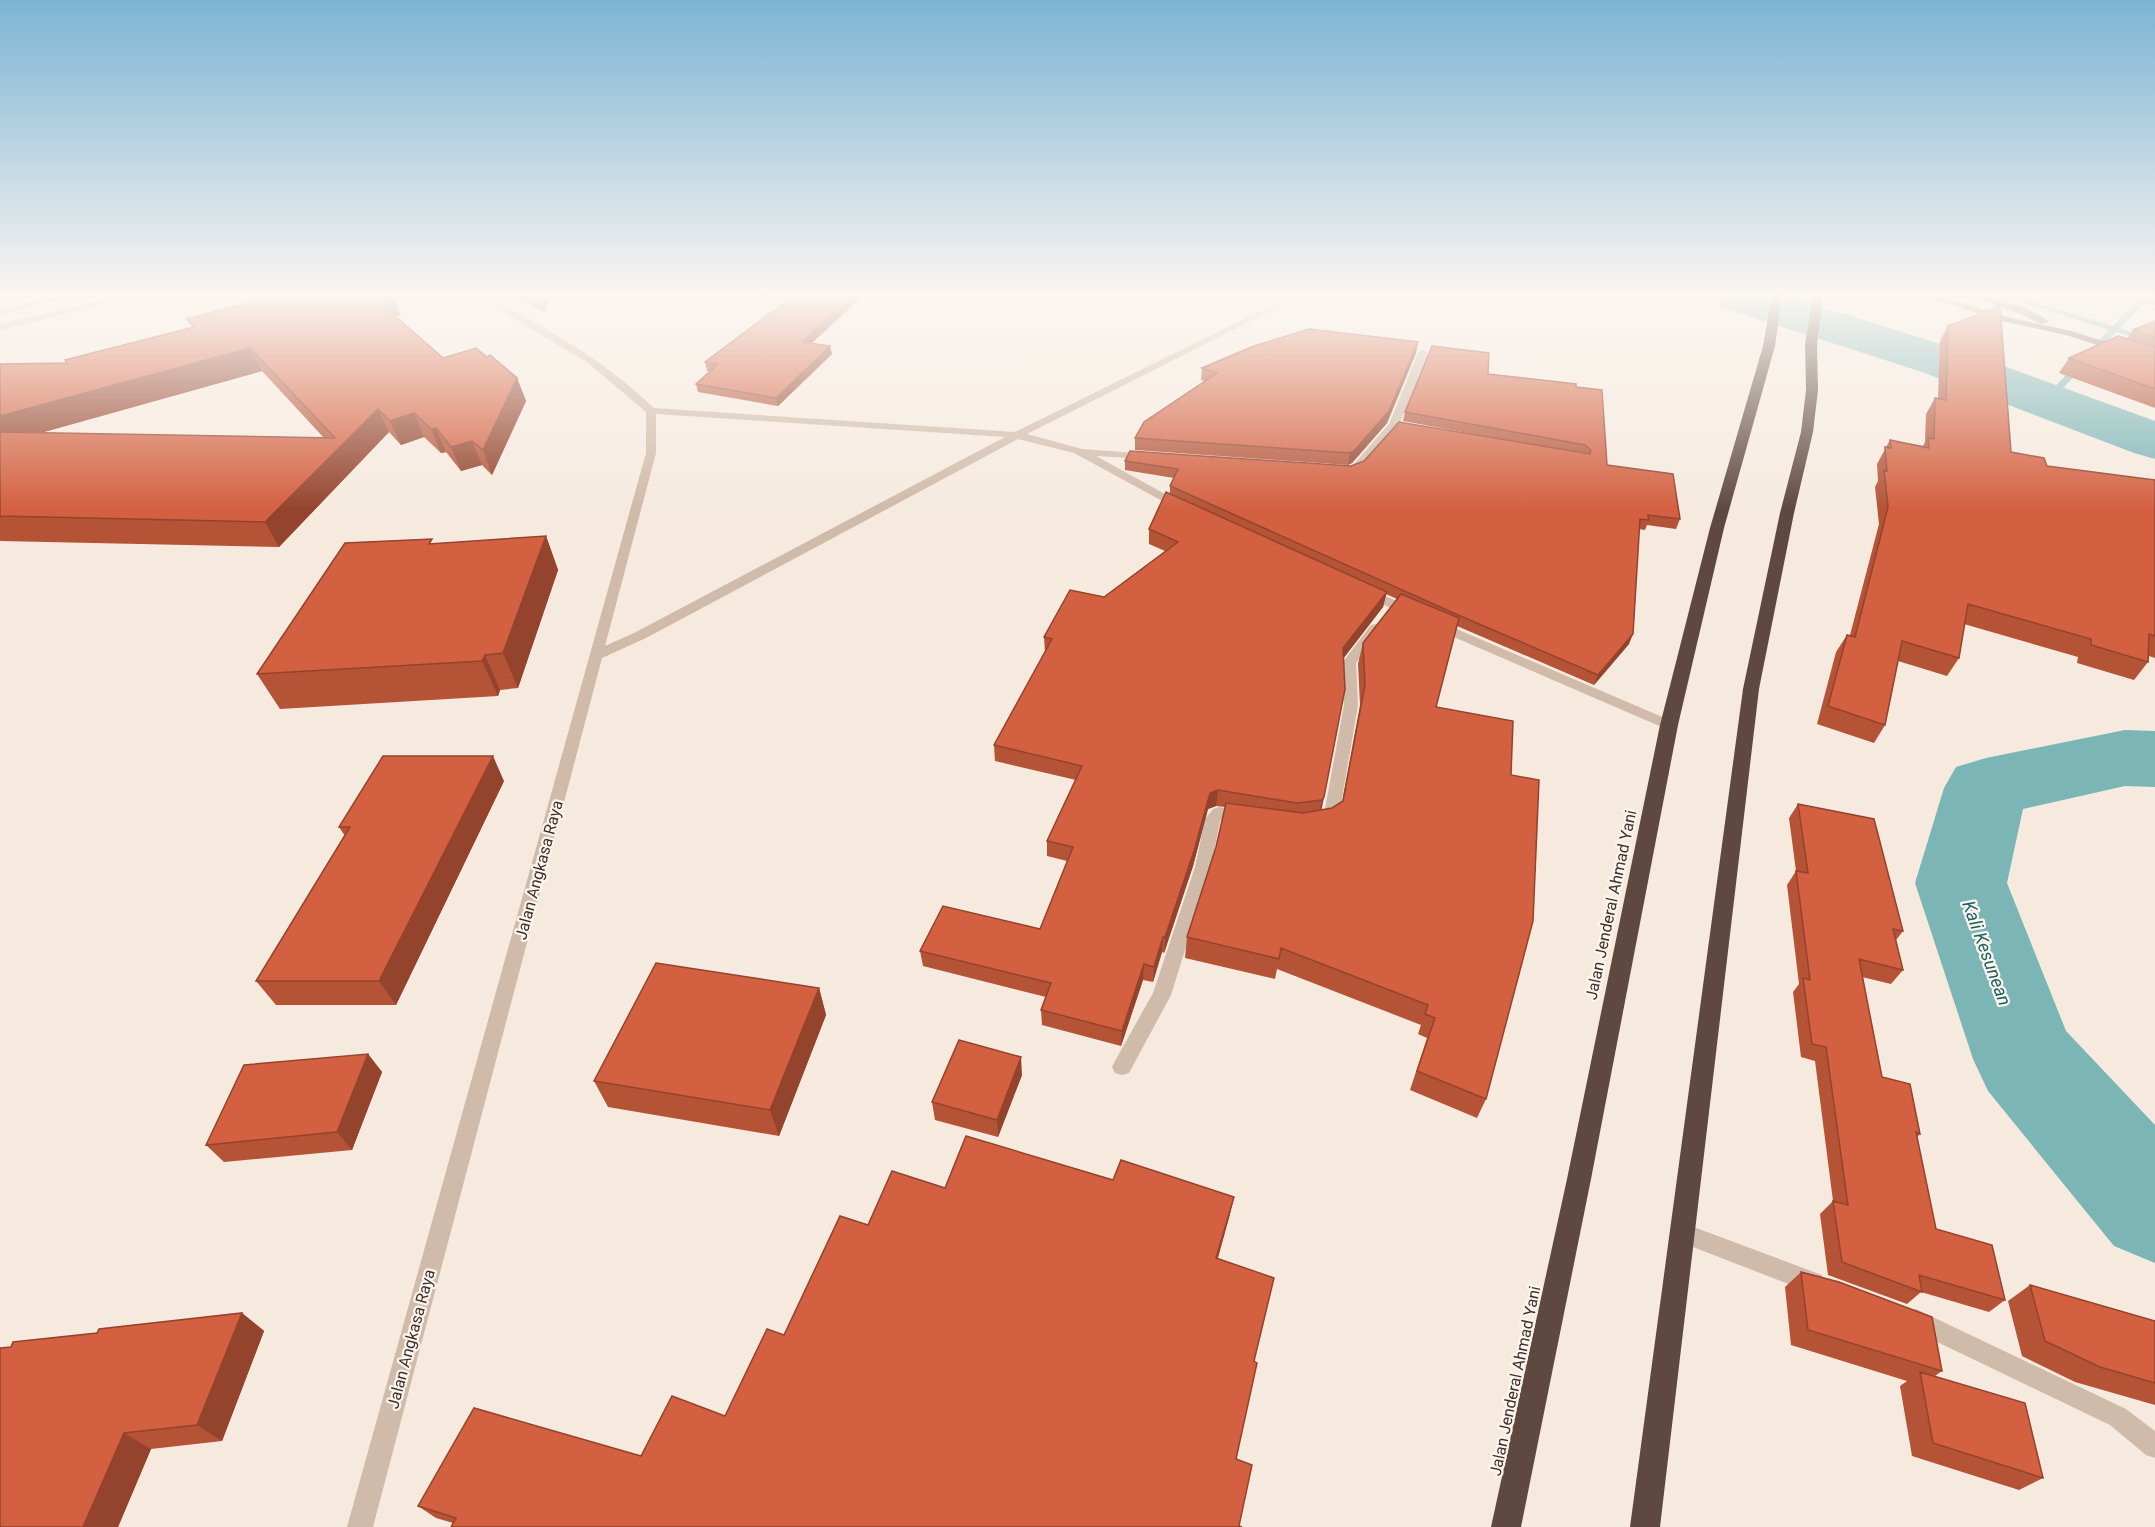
<svg xmlns="http://www.w3.org/2000/svg" width="2155" height="1527" viewBox="0 0 2155 1527" font-family="Roboto,sans-serif">
	<style>
		.lines { fill: none; stroke-linecap: round; stroke-linejoin: round }
		.stream { fill: #7bb5b6; fill-rule: evenodd }
		.river { fill: #7bb5b6; fill-rule: evenodd }
		.minor { fill: #d0baa9; fill-rule: evenodd }
		.major { fill: #806559; fill-rule: evenodd }
		.highway { fill: #5e4840; fill-rule: evenodd }
		.wall { fill: #b55337; fill-rule: evenodd }
		.shaded-wall { fill: #94432d }
		.building { fill: #d36040; stroke: #94432d; stroke-width: 1.5 }
		.labels { text-anchor: middle; dominant-baseline: central; stroke-width: 4.5; stroke-linejoin: round; paint-order: stroke }
		.street-label { font-size: 16px; fill: #3c2f2a; stroke: #fcf5ed }
		.water-label { font-size: 18px; font-style: italic; fill: #1a6063; stroke: #fcf5ed }
	</style>
	<rect width="100%" height="100%" fill="#f6eadf"/>
	<g class="lines">
		<!-- stream -->
		<path class="stream" d="M 2002,296 L 2015,296 L 2113,326 L 2141,296 L 2150,296 L 2120,328 L 2145,337 L 2141,340 L 2116,332 L 2049,403 L 2043,403 L 2043,399 L 2109,330 Z"/>
		<!-- river -->
		<path class="river" d="M 1711,296 L 1786,296 L 1960,350 L 2155,421 L 2155,459 L 2134,453 L 1922,372 L 1718,306 Z
			M 2125,730 L 2155,731 L 2155,787 L 2125,786 L 2023,809 L 2007,883 L 2066,1031 L 2155,1125 L 2155,1263 L 2114,1246 L 1988,1091 L 1973,1059 L 1915,883 L 1944,788 L 1956,767 L 1986,758 Z"/>
		<!-- minor -->
		<path class="minor" d="M 57,296 L 73,296 L 0,315 L 0,309 Z
			M 121,296 L 137,296 L 0,330 L 0,324 Z
			M 476,296 L 487,296 C 547,328 605,361 654,408 L 1015,432 L 1290,296 L 1301,296 L 1027,434 L 1082,449 L 1151,454 L 1151,458 L 1147,459 L 1096,456 L 1185,505 L 1185,509 L 1177,509 L 1074,453 L 1018,439 L 646,638 L 602,658 L 373,1527 L 347,1527 L 646,453 L 646,412 L 588,363 ZM 656,414 L 1005,437 L 636,632 L 605,646 L 656,453 Z
			M 1423,350 L 1428,353 L 1399,425 L 1361,469 L 1341,472 L 1341,468 L 1353,465 L 1389,424 L 1418,353 Z
			M 1367,588 L 1415,609 L 1416,612 L 1410,616 L 1405,615 L 1363,595 L 1361,592 Z
			M 1438,621 L 1674,722 L 1676,725 L 1674,728 L 1664,728 L 1433,628 L 1431,625 L 1433,622 Z
			M 1376,624 L 1383,628 L 1356,663 L 1358,705 L 1339,816 C 1334,824 1328,830 1318,827 L 1316,823 L 1324,814 L 1344,705 L 1342,663 L 1371,625 Z
			M 1219,807 L 1250,814 L 1252,818 L 1250,822 L 1244,824 L 1222,819 L 1220,821 L 1211,867 L 1171,995 L 1129,1073 L 1122,1075 L 1115,1073 L 1112,1067 L 1115,1061 L 1153,993 L 1195,867 L 1205,819 L 1213,809 Z
			M 1683,1223 L 1822,1275 L 1825,1283 L 1822,1291 L 1814,1294 L 1675,1240 L 1672,1233 L 1675,1226 Z
			M 1916,1309 L 2126,1409 L 2155,1431 L 2155,1458 L 2146,1455 L 2110,1425 L 1908,1328 L 1905,1320 L 1908,1312 Z"/>
		<!-- major -->
		<path class="major" d="M 1925,296 L 1939,296 L 2007,317 L 2071,331 L 2155,357 L 2155,363 L 2066,335 L 2002,321 Z
			M 1970,296 C 1994,296 2030,306 2049,322 L 2041,324 L 2018,313 Z"/>
		<!-- highway -->
		<path class="highway" d="M 1772,296 L 1782,296 L 1775,346 L 1724,528 L 1678,725 L 1591,1179 L 1521,1527 L 1491,1527 L 1567,1179 L 1660,725 L 1710,528 L 1763,346 Z
			M 1813,296 L 1823,296 L 1817,344 L 1818,390 L 1813,432 L 1794,513 L 1759,689 L 1660,1527 L 1630,1527 L 1743,689 L 1780,513 L 1801,432 L 1806,390 L 1805,344 Z"/>
	</g>
	<!-- wall -->
	<path class="wall" d="M 253,296 L 393,296 L 400,315 L 396,316 L 443,358 L 487,357 L 517,378 L 526,401 L 492,475 L 482,465 L 461,471 L 446,452 L 441,453 L 424,437 L 401,445 L 389,432 L 279,547 L 0,541 L 0,364 L 67,363 L 192,327 L 187,319 L 255,302 ZM 262,371 L 324,438 L 41,433 Z
		M 515,296 L 552,296 L 544,312 Z
		M 793,296 L 863,296 L 811,344 L 832,354 L 778,406 L 698,392 L 696,384 L 710,371 L 707,371 L 705,362 Z
		M 2120,296 L 2155,296 L 2155,305 Z
		M 2155,321 L 2155,408 L 2059,373 L 2069,358 L 2127,339 L 2133,330 Z
		M 1948,326 L 2011,452 L 2047,466 L 2155,480 L 2155,658 L 2149,656 L 2148,662 L 2134,680 L 2077,663 L 2078,657 L 1964,624 L 1959,658 L 1947,676 L 1898,661 L 1885,725 L 1874,743 L 1817,724 L 1836,652 L 1847,635 L 1850,635 L 1879,524 L 1875,487 L 1878,481 L 1877,464 L 1890,440 L 1923,446 L 1925,442 L 1926,414 L 1935,398 L 1938,399 L 1940,341 Z
		M 1416,353 L 1387,423 L 1352,463 L 1348,465 L 1135,450 L 1135,438 L 1205,381 L 1201,380 L 1202,368 Z
		M 1488,374 L 1576,387 L 1607,465 L 1680,519 L 1676,529 L 1647,525 L 1645,530 L 1639,529 L 1629,644 L 1594,685 L 1457,626 L 1436,707 L 1486,1099 L 1477,1118 L 1410,1090 L 1427,1038 L 1418,1034 L 1421,1025 L 1277,969 L 1275,979 L 1185,958 L 1187,937 L 1216,847 L 1225,807 L 1216,806 L 1208,809 L 1193,866 L 1164,953 L 1162,952 L 1153,982 L 1143,980 L 1121,1046 L 1042,1025 L 1041,1010 L 1046,997 L 923,966 L 920,951 L 1040,929 L 1067,861 L 1047,856 L 1047,841 L 1076,780 L 995,761 L 994,745 L 1045,653 L 1044,637 L 1104,597 L 1165,551 L 1149,544 L 1149,529 L 1170,493 L 1170,486 L 1174,478 L 1125,470 L 1125,461 L 1351,466 L 1473,434 L 1403,421 L 1405,412 ZM 1386,594 L 1397,599 L 1363,643 L 1358,664 L 1360,705 L 1342,802 L 1332,808 L 1321,810 L 1343,658 L 1383,607 Z
		M 546,536 L 558,570 L 518,688 L 500,690 L 498,696 L 280,709 L 257,674 L 434,544 Z
		M 504,781 L 396,1005 L 276,1005 L 256,981 L 345,836 L 339,827 Z
		M 1798,804 L 1903,931 L 1896,940 L 1903,970 L 1891,984 L 1862,977 L 1882,1077 L 1920,1134 L 1917,1137 L 1936,1229 L 2005,1300 L 1989,1312 L 1921,1292 L 1907,1304 L 1828,1275 L 1820,1214 L 1833,1201 L 1815,1061 L 1801,1057 L 1793,992 L 1799,984 L 1787,885 L 1796,871 L 1789,818 Z
		M 819,988 L 826,1015 L 779,1136 L 608,1107 L 594,1081 Z
		M 368,1054 L 382,1072 L 352,1150 L 224,1162 L 206,1145 Z
		M 1022,1075 L 998,1137 L 935,1120 L 932,1102 Z
		M 1113,1180 L 1230,1214 L 1218,1258 L 1254,1361 L 1236,1459 L 1239,1526 L 453,1523 L 436,1518 L 418,1506 L 641,1456 L 725,1416 L 784,1335 L 868,1225 L 945,1188 Z
		M 1801,1272 L 1942,1371 L 1935,1376 L 2043,1478 L 2019,1490 L 1912,1456 L 1900,1386 L 1907,1381 L 1791,1345 L 1785,1287 Z
		M 2030,1285 L 2155,1321 L 2155,1405 L 2075,1382 L 2022,1356 L 2008,1301 Z
		M 242,1313 L 264,1331 L 222,1441 L 151,1449 L 118,1527 L 0,1527 L 11,1347 L 97,1333 Z"/>
	<!-- shaded-wall -->
	<path class="shaded-wall" d="M 381,296 L 393,296 L 400,315 L 384,319 L 375,298 Z
		M 539,296 L 552,296 L 544,312 L 539,297 Z
		M 853,296 L 863,296 L 803,350 L 802,342 Z
		M 1418,342 L 1416,353 L 1387,423 L 1352,463 L 1348,465 L 1350,453 Z
		M 830,346 L 832,354 L 778,406 L 776,398 Z
		M 250,348 L 262,371 L 0,444 L 0,416 Z
		M 517,378 L 526,401 L 492,475 L 483,450 Z
		M 378,409 L 389,432 L 279,547 L 265,522 Z
		M 414,413 L 424,437 L 401,445 L 390,421 Z
		M 436,428 L 446,452 L 441,453 L 431,429 Z
		M 472,441 L 482,465 L 461,471 L 451,447 Z
		M 546,536 L 558,570 L 518,688 L 503,653 Z
		M 1387,592 L 1383,607 L 1340,663 L 1343,648 Z
		M 1633,634 L 1629,644 L 1594,685 L 1598,675 Z
		M 485,655 L 500,690 L 498,696 L 482,661 Z
		M 493,756 L 504,781 L 396,1005 L 379,981 Z
		M 1218,790 L 1216,806 L 1208,809 L 1193,866 L 1164,953 L 1165,937 L 1210,793 Z
		M 1324,797 L 1321,813 L 1319,816 L 1322,800 Z
		M 1163,937 L 1162,952 L 1153,982 L 1154,967 Z
		M 1144,964 L 1143,980 L 1121,1046 L 1122,1031 Z
		M 819,988 L 826,1015 L 779,1136 L 770,1110 Z
		M 368,1054 L 382,1072 L 352,1150 L 337,1132 Z
		M 1021,1057 L 1022,1075 L 998,1137 L 997,1120 Z
		M 1234,1197 L 1230,1214 L 1213,1274 L 1216,1258 Z
		M 242,1313 L 264,1331 L 222,1441 L 197,1425 Z
		M 124,1433 L 151,1449 L 118,1527 L 83,1527 Z"/>
	<!-- building -->
	<path class="building" d="M 255,296 L 381,296 L 375,298 L 443,358 L 476,348 L 487,357 L 490,355 L 517,378 L 483,450 L 472,441 L 451,447 L 436,428 L 431,429 L 414,413 L 390,421 L 378,409 L 265,522 L 0,516 L 0,432 L 335,438 L 250,348 L 0,416 L 0,364 L 67,363 L 65,360 L 194,327 L 187,319 L 259,300 Z
		M 793,296 L 853,296 L 802,342 L 830,346 L 776,398 L 696,384 L 718,364 L 705,362 Z
		M 2000,306 L 2011,452 L 2044,458 L 2047,466 L 2155,480 L 2155,636 L 2149,634 L 2148,662 L 2091,645 L 2091,639 L 1968,604 L 1959,658 L 1902,641 L 1885,725 L 1828,706 L 1847,635 L 1855,637 L 1888,507 L 1884,470 L 1887,471 L 1885,447 L 1891,448 L 1890,440 L 1929,448 L 1928,438 L 1934,439 L 1935,398 L 1946,400 L 1948,326 Z
		M 2155,321 L 2155,337 L 2133,330 Z
		M 1309,329 L 1418,342 L 1389,411 L 1354,451 L 1350,453 L 1135,438 L 1144,422 L 1217,373 L 1202,368 L 1254,346 Z
		M 2118,336 L 2155,347 L 2155,389 L 2069,358 Z
		M 1432,346 L 1489,353 L 1488,374 L 1576,384 L 1576,387 L 1602,390 L 1607,465 L 1673,474 L 1680,519 L 1648,515 L 1649,520 L 1640,519 L 1633,634 L 1598,675 L 1458,615 L 1170,486 L 1178,469 L 1125,461 L 1130,451 L 1351,466 L 1364,461 L 1399,422 L 1590,454 L 1591,450 L 1585,445 L 1405,412 Z
		M 1166,492 L 1387,592 L 1343,648 L 1345,689 L 1324,797 L 1322,800 L 1297,803 L 1218,790 L 1210,793 L 1194,851 L 1165,937 L 1163,937 L 1154,967 L 1144,964 L 1122,1031 L 1041,1010 L 1051,983 L 920,951 L 943,906 L 1040,929 L 1073,847 L 1047,841 L 1082,766 L 994,745 L 1052,639 L 1044,637 L 1070,590 L 1104,597 L 1178,542 L 1149,529 Z
		M 546,536 L 503,653 L 485,655 L 482,661 L 257,674 L 345,543 L 432,539 L 429,544 Z
		M 1401,594 L 1459,618 L 1436,707 L 1513,721 L 1511,775 L 1539,780 L 1533,921 L 1486,1099 L 1417,1071 L 1435,1018 L 1425,1014 L 1428,1005 L 1281,948 L 1279,959 L 1187,937 L 1216,847 L 1226,803 L 1303,813 L 1332,808 L 1343,801 L 1365,685 L 1363,643 Z
		M 383,756 L 493,756 L 379,981 L 256,981 L 350,827 L 339,827 Z
		M 1798,804 L 1874,819 L 1903,931 L 1893,929 L 1903,970 L 1859,959 L 1882,1077 L 1910,1084 L 1920,1134 L 1916,1132 L 1936,1229 L 1992,1245 L 2005,1300 L 1919,1275 L 1922,1292 L 1842,1262 L 1833,1201 L 1848,1205 L 1826,1047 L 1812,1044 L 1803,978 L 1810,980 L 1796,871 L 1808,873 Z
		M 656,963 L 819,988 L 770,1110 L 594,1081 Z
		M 959,1040 L 1021,1057 L 997,1120 L 932,1102 Z
		M 368,1054 L 337,1132 L 206,1145 L 244,1065 Z
		M 966,1136 L 1113,1180 L 1121,1160 L 1234,1197 L 1216,1258 L 1274,1278 L 1254,1361 L 1257,1363 L 1236,1459 L 1252,1465 L 1239,1526 L 1242,1527 L 451,1527 L 456,1518 L 418,1506 L 474,1408 L 641,1456 L 672,1396 L 725,1416 L 767,1329 L 784,1335 L 840,1216 L 868,1225 L 892,1171 L 945,1188 Z
		M 1801,1272 L 1839,1282 L 1932,1317 L 1942,1371 L 1808,1330 Z
		M 2030,1285 L 2155,1321 L 2155,1383 L 2100,1367 L 2045,1341 Z
		M 242,1313 L 197,1425 L 124,1433 L 83,1527 L 0,1527 L 0,1348 L 11,1347 L 13,1342 L 97,1333 L 99,1329 Z
		M 1920,1372 L 2025,1403 L 2043,1478 L 1933,1443 Z"/>
	<!-- sky -->
	<linearGradient id="sky" x2="0" y2="1"><stop stop-color="#7cb4d4"/><stop offset="0.58" stop-color="#fbf6f1"/><stop offset="1" stop-color="#fbf6f1" stop-opacity="0"/></linearGradient>
	<rect width="2155" height="510" fill="url(#sky)"/>
	<g class="labels">
		<!-- street labels -->
		<g class="street-label">
			<text transform="translate(539 870) rotate(-75)">Jalan Angkasa Raya</text>
			<text transform="translate(1611 905) rotate(-78)">Jalan Jenderal Ahmad Yani</text>
			<text transform="translate(411 1339) rotate(-75)">Jalan Angkasa Raya</text>
			<text transform="translate(1515 1381) rotate(-78)">Jalan Jenderal Ahmad Yani</text>
		</g>
		<!-- water labels -->
		<g class="water-label">
			<text transform="translate(1987 953) rotate(70)">Kali Kesunean</text>
		</g>
	</g>
</svg>
